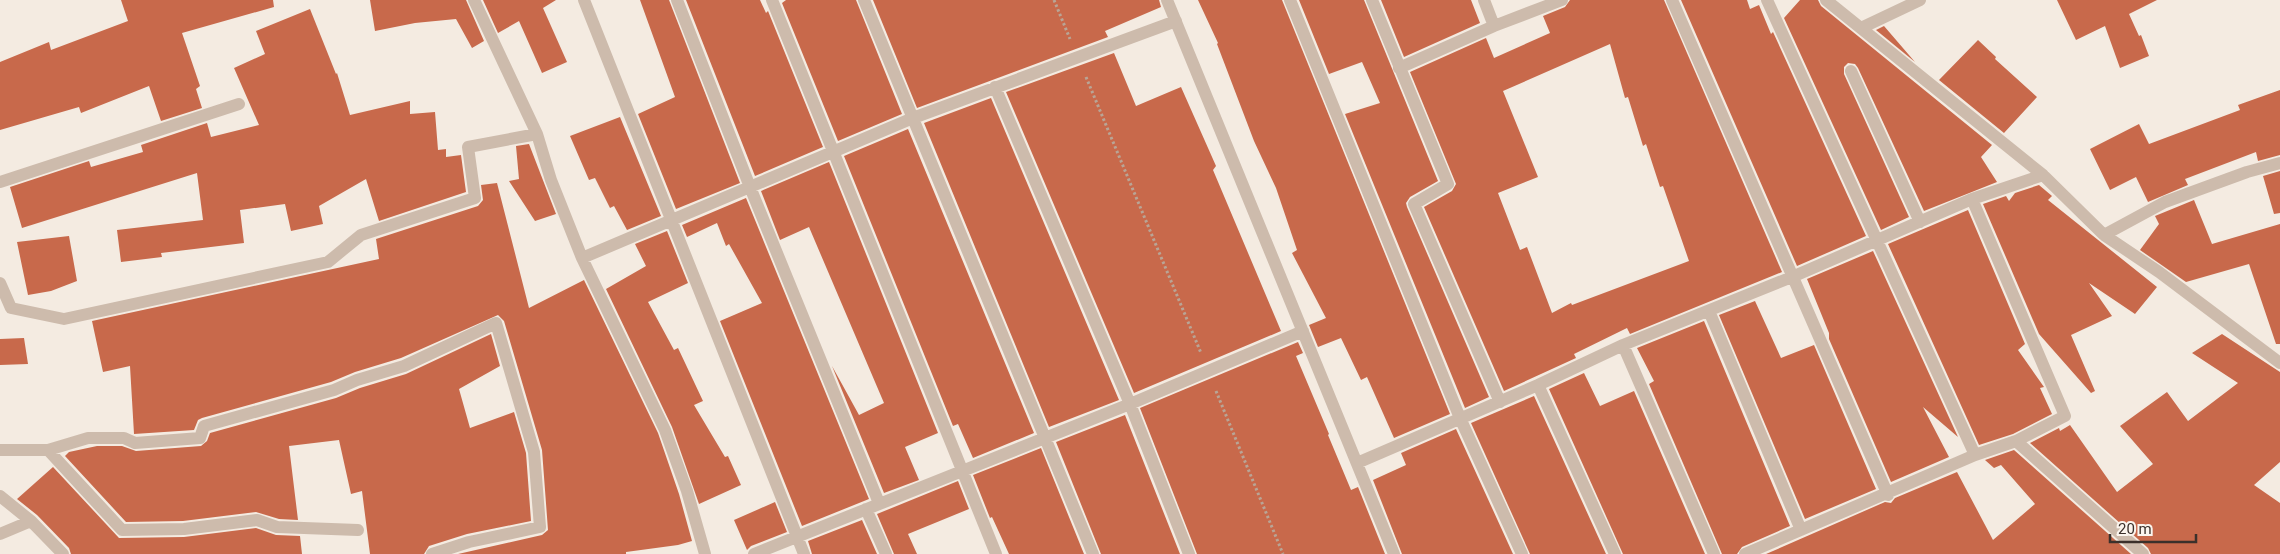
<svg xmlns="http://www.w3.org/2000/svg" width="2280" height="554" viewBox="0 0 2280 554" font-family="Roboto,sans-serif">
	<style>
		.building { fill: #c8694b; fill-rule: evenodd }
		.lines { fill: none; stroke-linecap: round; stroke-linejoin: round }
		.path { stroke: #b9a596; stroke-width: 3; stroke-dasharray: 2.5 2.5; stroke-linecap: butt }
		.minor { stroke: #cdbbac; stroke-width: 12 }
	</style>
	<rect width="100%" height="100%" fill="#f4ebe1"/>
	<!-- building -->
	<path class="building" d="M 121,0 L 273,0 L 274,7 L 182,33 L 200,86 L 196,89 L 202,108 L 161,121 L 149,86 L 81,113 L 79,107 L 0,130 L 0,62 L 49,42 L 51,50 L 128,21 Z
		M 370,0 L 466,0 L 484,41 L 472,48 L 456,19 L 415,23 L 375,31 Z
		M 483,0 L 556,0 L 543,8 L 567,62 L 542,73 L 519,21 L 498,33 Z
		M 640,0 L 669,0 L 740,183 L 676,209 L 638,114 L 675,97 Z
		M 686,0 L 760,0 L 766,13 L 768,11 L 823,147 L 755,176 Z
		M 786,0 L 856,0 L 902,114 L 838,141 L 782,3 Z
		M 873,0 L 1159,0 L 1161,7 L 1105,31 L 1108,37 L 917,108 Z
		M 1198,0 L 1282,0 L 1450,414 L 1394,438 L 1367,377 L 1361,380 L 1341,338 L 1318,347 L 1309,325 L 1326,318 L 1292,253 L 1297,250 L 1276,188 L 1254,141 L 1217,44 L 1218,43 Z
		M 1299,0 L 1364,0 L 1438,181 L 1410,197 L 1406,203 L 1407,207 L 1489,397 L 1465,408 L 1345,114 L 1380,103 L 1362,62 L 1329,74 Z
		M 1381,0 L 1471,0 L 1480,23 L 1404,57 Z
		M 1570,0 L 1664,0 L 1782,272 L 1630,334 L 1627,328 L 1574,354 L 1576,358 L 1504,391 L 1424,207 L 1452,191 L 1456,184 L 1410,72 L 1486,38 L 1494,58 L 1550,33 L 1543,16 L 1565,7 ZM 1610,44 L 1625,98 L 1628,97 L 1643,146 L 1646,144 L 1660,187 L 1663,186 L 1689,261 L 1572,305 L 1571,303 L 1552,313 L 1527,247 L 1520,250 L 1498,193 L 1538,177 L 1503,91 Z
		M 1681,0 L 1747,0 L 1750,9 L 1759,5 L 1771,34 L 1773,32 L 1866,236 L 1797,266 Z
		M 1800,0 L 1818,0 L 1821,6 L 1992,145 L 1981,157 L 1997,182 L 1924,211 L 1858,68 L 1855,64 L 1848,63 L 1844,67 L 1844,74 L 1909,217 L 1881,230 L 1784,18 Z
		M 2057,0 L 2157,0 L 2129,14 L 2139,36 L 2141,35 L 2149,56 L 2120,68 L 2105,26 L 2076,40 Z
		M 310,9 L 336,74 L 337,73 L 350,115 L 410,101 L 410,114 L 435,112 L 438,150 L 446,149 L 446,157 L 461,155 L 466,192 L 379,221 L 366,179 L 319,206 L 323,224 L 291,231 L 285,204 L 240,210 L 244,243 L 161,253 L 162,257 L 121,262 L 117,230 L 203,220 L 197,173 L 22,228 L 10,187 L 89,161 L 91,167 L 143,152 L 141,145 L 207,123 L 211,137 L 259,125 L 234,68 L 265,54 L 256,31 Z
		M 1884,26 L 1915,62 L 1876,30 Z
		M 1978,40 L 1996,57 L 1995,59 L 2037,97 L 2004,133 L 1939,80 Z
		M 1114,53 L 1136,106 L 1181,87 L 1216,166 L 1213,170 L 1281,331 L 1134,393 L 1006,92 Z
		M 2280,90 L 2280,155 L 2258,161 L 2256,152 L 2185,179 L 2188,185 L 2148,202 L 2136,177 L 2110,190 L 2090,149 L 2139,124 L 2149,144 L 2240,110 L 2238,105 Z
		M 991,98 L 1119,400 L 1049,427 L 924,123 Z
		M 620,117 L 661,216 L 627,230 L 614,206 L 610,208 L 595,178 L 589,180 L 570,136 Z
		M 908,129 L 1034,433 L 973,458 L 958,424 L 953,426 L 844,156 Z
		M 529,144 L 556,214 L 535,221 L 509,181 L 519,179 L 516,146 Z
		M 829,162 L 938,433 L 905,447 L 919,480 L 884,493 L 832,366 L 859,415 L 884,403 L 809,227 L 780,240 L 761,191 Z
		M 2280,171 L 2280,213 L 2274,214 L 2263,176 Z
		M 497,183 L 529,308 L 584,280 L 658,433 L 679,494 L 692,541 L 678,545 L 626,552 L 626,554 L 458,554 L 542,535 L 548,530 L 542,450 L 504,321 L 498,315 L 401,358 L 355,372 L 331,382 L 202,418 L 198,420 L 194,430 L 134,434 L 130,366 L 103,372 L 92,321 L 379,259 L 376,239 L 478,206 L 483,200 L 481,185 Z
		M 2039,185 L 2052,196 L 2048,200 L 2157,287 L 2135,314 L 2089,283 L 2112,316 L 2071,335 L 2095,391 L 2091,393 L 2039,334 L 1983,204 L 2006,196 L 2009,201 L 2015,193 Z
		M 746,198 L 869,499 L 802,526 L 720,321 L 762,303 L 729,244 L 726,246 L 717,223 L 687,237 L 682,225 Z
		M 2194,200 L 2212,244 L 2280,224 L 2280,344 L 2276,344 L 2249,264 L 2186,282 L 2140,250 L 2159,224 L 2155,216 Z
		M 1968,210 L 2025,344 L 2018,350 L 2044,387 L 2040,388 L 2052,414 L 2013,434 L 1979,445 L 1888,244 Z
		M 667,231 L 688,283 L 648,302 L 674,350 L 678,348 L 703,401 L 694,405 L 725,457 L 728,456 L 741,485 L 699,504 L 672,427 L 606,289 L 646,266 L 635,244 Z
		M 69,236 L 77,281 L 51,291 L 28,295 L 17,242 Z
		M 1873,251 L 1958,437 L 1923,407 L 1949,457 L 1891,482 L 1829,339 L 1829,333 L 1807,279 Z
		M 1755,301 L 1781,358 L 1814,345 L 1876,489 L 1805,519 L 1719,315 Z
		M 1704,321 L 1790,526 L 1742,547 L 1737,554 L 1722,554 L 1649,384 L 1654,381 L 1637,348 Z
		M 491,334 L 500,366 L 459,389 L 470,428 L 514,412 L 526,453 L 531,521 L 467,534 L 429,546 L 424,554 L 370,554 L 362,491 L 351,494 L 339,440 L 289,446 L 298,520 L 279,519 L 256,512 L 183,521 L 126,522 L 65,456 L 69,452 L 97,446 L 122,446 L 136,451 L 201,446 L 207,441 L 210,433 L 336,398 L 360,388 L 406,374 Z
		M 2222,334 L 2280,372 L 2280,462 L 2254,485 L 2280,503 L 2280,554 L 2151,554 L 2148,548 L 2030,443 L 2059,428 L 2060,431 L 2070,425 L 2117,492 L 2153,464 L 2120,426 L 2167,392 L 2188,421 L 2238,383 L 2192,353 Z
		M 24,338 L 28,364 L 0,365 L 0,339 Z
		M 1298,342 L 1303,353 L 1296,356 L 1329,434 L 1328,435 L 1351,490 L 1358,487 L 1385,554 L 1197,554 L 1140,408 Z
		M 1584,373 L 1600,406 L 1634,391 L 1705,554 L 1623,554 L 1549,389 Z
		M 1534,396 L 1606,554 L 1530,554 L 1471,423 Z
		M 1125,415 L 1180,554 L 1101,554 L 1056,442 Z
		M 1456,429 L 1513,554 L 1402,554 L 1373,480 L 1406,465 L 1401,453 Z
		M 1041,448 L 1084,554 L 1009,554 L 992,517 L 990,518 L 973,475 Z
		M 2014,450 L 2131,554 L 1766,554 L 1885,502 L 1891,503 L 1895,498 L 1957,472 L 1993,540 L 2035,504 L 2001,465 L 1994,468 L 1985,460 Z
		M 53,467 L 119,538 L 184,537 L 256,528 L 276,535 L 300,536 L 302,554 L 71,554 L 69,548 L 37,515 L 17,499 Z
		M 958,481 L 969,509 L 908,534 L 917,554 L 894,554 L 877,514 Z
		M 775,502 L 787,532 L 751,546 L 747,550 L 734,520 Z
		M 862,520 L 877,554 L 812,554 L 808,541 Z"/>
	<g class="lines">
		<!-- path -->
		<path class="path" d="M 1054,0 L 1070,39
			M 1086,77 L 1201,353
			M 1216,391 L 1283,554"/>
		<!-- minor -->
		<path class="minor" d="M 474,0 L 537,134 L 551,180 L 582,258 L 665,430 L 687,491 L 705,554
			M 584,0 L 804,554
			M 677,0 L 750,187 L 879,503
			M 772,0 L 996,554
			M 864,0 L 1093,554
			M 1167,0 L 1394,554
			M 1290,0 L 1460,418 L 1522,554
			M 1372,0 L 1448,184 L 1414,204 L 1500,402
			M 1672,0 L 1888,495
			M 1767,0 L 1975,455
			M 1826,0 L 2043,175 L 2104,235 L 2159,272 L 2280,363
			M 1494,26 L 1562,0
			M 1861,28 L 1920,0
			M 1399,68 L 1494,26 L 1484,0
			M 1851,71 L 1920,222
			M 995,87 L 1130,404 L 1189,554
			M 0,182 L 239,104
			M 1972,199 L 2065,416 L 2016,441
			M 2104,235 L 2165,202 L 2247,172 L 2280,163
			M 582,258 L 913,118 L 1176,21
			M 0,283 L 11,308 L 64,319 L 328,262 L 361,235 L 475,198 L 468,147 L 537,134
			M 1709,311 L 1801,530
			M 1538,385 L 1615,554
			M 0,450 L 48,450 L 122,530 L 184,529 L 257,520 L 277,527 L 358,530
			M 48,450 L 88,438 L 124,438 L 135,443 L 200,438 L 204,426 L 334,390 L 357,380 L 404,366 L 496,323 L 534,452 L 540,527 L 469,542 L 432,554
			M 1357,463 L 1538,385 L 1623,345
			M 0,496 L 31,521 L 63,554
			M 866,509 L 886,554
			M 0,534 L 31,521
			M 754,554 L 1130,404 L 1303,331
			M 1714,554 L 1623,345 L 1792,277 L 1972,199 L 2043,175
			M 1745,554 L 1975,455 L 2016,441 L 2143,554"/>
	</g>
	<!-- scale -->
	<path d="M2110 534v8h86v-8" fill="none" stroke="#3b302b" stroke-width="2.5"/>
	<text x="2118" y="534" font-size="15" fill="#3b302b" stroke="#fbf5ee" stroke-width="4" paint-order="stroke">20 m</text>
</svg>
